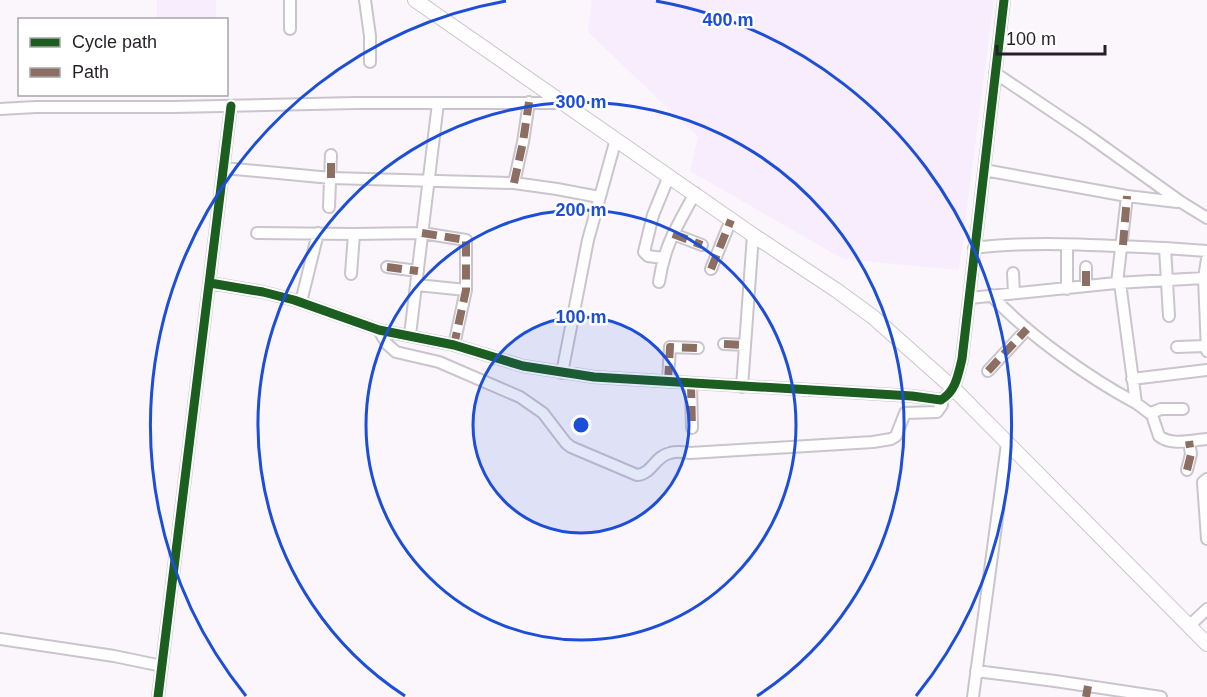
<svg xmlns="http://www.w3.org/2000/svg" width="1207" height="697" viewBox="0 0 1207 697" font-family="Helvetica,sans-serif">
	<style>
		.built { fill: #f8edfd }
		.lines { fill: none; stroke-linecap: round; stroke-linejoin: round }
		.minor-casing { stroke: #cac5cc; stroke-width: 14 }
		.major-casing { stroke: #cac5cc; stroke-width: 16 }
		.minor { stroke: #fefefe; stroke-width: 10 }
		.major { stroke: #fefefe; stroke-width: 14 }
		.quiet { stroke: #8d6e63; stroke-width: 8; stroke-dasharray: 15 8; stroke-linecap: butt }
		.cycleway-casing { stroke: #fff; stroke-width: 13 }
		.cycleway { stroke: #1b5e20; stroke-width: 9 }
		.ring { fill: none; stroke: #1d4ed8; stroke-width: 3 }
		.centre { fill: #1d4ed8; stroke: #fff; stroke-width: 3 }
		.ring-label { font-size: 18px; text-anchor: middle; font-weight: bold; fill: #1d4ed8; stroke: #fff; stroke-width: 5; stroke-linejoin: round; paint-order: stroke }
	</style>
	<rect width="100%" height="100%" fill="#faf6fb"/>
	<!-- built -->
	<path class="built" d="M 157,0 L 216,0 L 216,19 L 157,19 Z
		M 592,0 L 994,0 L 959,270 L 843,259 L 690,171 L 698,137 L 588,32 Z"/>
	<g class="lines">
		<!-- minor casing -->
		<g class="minor-casing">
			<path id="minor" d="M 290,0 L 290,29
				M 365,0 L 370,36 L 370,62
				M 995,73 L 1086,134 L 1181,202 L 1207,218
				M 0,109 L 36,107 L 174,107 L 356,103 L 563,103
				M 224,168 L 331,178 L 514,183 L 557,189 L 599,197
				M 984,170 L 1127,196 L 1177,202
				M 514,183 L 523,142 L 529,102
				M 329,207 L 331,155
				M 257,233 L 354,234 L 422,233 L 466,240 L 466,290 L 454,345
				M 673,234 L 702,245
				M 974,248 C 1037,240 1101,246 1165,248 L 1169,316
				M 1165,248 L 1207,251
				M 663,258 L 648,256 L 644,252 L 653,215 L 669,176
				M 387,267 L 418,271
				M 711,269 L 731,220
				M 1013,273 L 1014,293
				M 351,274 L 354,234
				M 1204,278 L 1207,259
				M 659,282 C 665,243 677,227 695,193
				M 210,283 L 263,292 L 294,300 L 379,330 L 454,345 L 523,366 L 594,377 L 912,396 L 941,400 C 956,391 958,375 962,359 L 1004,0
				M 1117,283 L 1127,196
				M 1120,283 L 1136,403 L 1152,415 L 1159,436 C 1171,446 1192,440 1207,439
				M 417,285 L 466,290
				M 1086,286 L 1086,267
				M 1067,289 L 1067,246
				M 991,295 C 1027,334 1089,378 1136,403
				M 970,298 L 1116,283 L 1204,278 L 1207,351
				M 301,302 L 318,233
				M 379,330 L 387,344 L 396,352 L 439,362 L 520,397 L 543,413 L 566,443 L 571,447 L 637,475 C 652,474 655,456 670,453 C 676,451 684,452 690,453 L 873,442 L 891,439 L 896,436 L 905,413 L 937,412 L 942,405 L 941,400
				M 410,335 L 438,103
				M 724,344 L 745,345
				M 1177,347 L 1206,346
				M 988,371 L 1027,329
				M 562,373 L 588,240 L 616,139
				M 1132,379 L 1207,370
				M 668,381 L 670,347 L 698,348
				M 691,383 L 692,428
				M 742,387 L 753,235
				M 1151,413 L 1161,409 L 1183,409
				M 1187,470 L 1191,454 L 1189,441
				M 1207,479 L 1203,482 L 1207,539
				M 1189,626 L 1207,609
				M 0,639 L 114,656 L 162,666
				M 976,671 L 1055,681 L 1161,697
				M 158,697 L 231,106
				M 973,697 L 1007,444"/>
		</g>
		<!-- major casing -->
		<g class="major-casing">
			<path id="major" d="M 415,0 L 753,235 L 836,290 L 873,317 L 953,388 L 1207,644"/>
		</g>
		<!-- minor -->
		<use href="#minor" class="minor"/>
		<!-- major -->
		<use href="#major" class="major"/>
		<!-- quiet -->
		<path class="quiet" d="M 331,178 L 331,155
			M 514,183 L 523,142 L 529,102
			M 422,233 L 466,240 L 466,290 L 454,345
			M 673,234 L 702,245
			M 1123,245 L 1127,196
			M 387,267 L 418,271
			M 711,269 L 731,220
			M 1086,286 L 1086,267
			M 724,344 L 745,345
			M 988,371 L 1027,329
			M 668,381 L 670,347 L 698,348
			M 691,383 L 692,428
			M 1187,470 L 1191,454 L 1189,441
			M 1086,697 L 1088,686"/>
		<!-- cycleway casing -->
		<g class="cycleway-casing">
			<path id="cycleway" d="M 210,283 L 263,292 L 294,300 L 379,330 L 454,345 L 523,366 L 594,377 L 912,396 L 941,400 C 956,391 958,375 962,359 L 1004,0
				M 158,697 L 231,106"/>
		</g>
		<!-- cycleway -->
		<use href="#cycleway" class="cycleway"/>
	</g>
	<!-- distance rings -->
	<circle cx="581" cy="425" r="108" fill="#1d4ed8" fill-opacity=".12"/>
	<g class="ring">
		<circle cx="581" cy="425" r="108"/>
		<circle cx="581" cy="425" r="215"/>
		<path d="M405 696A323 323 0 1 1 757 696"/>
		<path d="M246 696A431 431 0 0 1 506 1M656 1A431 431 0 0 1 916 696"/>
	</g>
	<circle cx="581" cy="425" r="9" class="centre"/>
	<g class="ring-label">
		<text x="728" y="26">400 m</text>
		<text x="581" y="108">300 m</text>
		<text x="581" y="216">200 m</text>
		<text x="581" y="323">100 m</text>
	</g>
	<!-- legend -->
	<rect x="18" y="18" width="210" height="78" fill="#ffffff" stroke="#a8a5a9" stroke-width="1.5"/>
	<rect x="30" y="38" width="30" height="9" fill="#1b5e20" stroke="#a8a5a9" stroke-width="1.5"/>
	<text x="72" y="48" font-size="18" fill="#261f28">Cycle path</text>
	<rect x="30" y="68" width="30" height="9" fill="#8d6e63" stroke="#a8a5a9" stroke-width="1.5"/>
	<text x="72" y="78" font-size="18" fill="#261f28">Path</text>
	<!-- scale -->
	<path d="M997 45v9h108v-9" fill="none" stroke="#261f28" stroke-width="3"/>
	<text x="1006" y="45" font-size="18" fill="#261f28" stroke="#ffffff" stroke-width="4.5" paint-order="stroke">100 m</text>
</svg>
